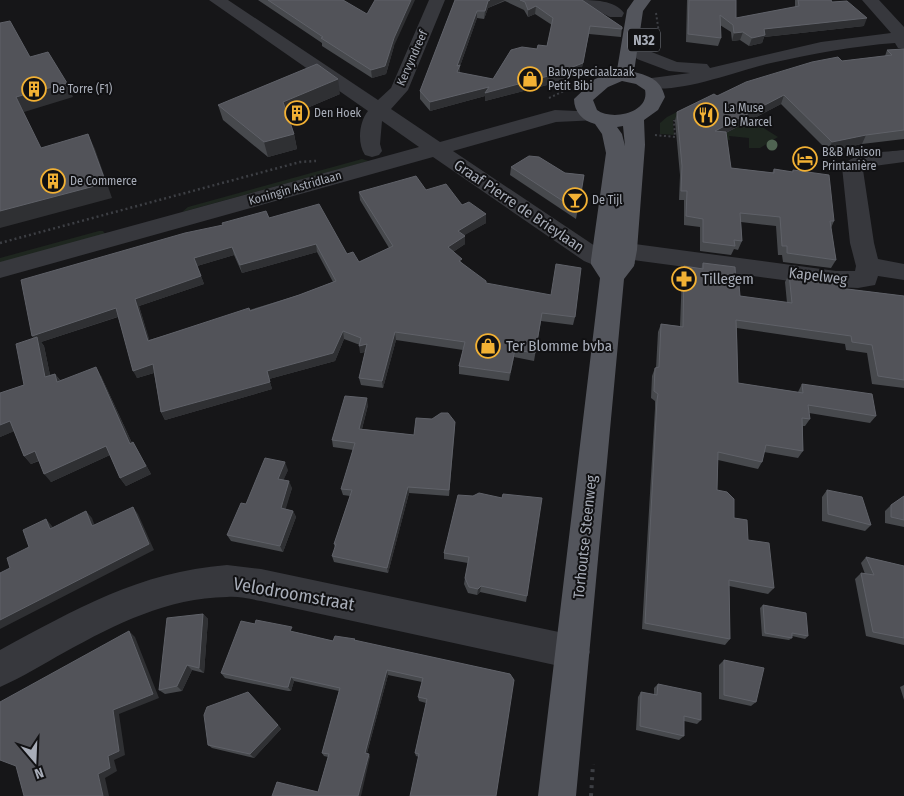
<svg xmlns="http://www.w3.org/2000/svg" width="904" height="796" viewBox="0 0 904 796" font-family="'Fira Sans Condensed',sans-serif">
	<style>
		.green { fill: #1e261f }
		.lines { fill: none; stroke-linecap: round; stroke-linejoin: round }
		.path-far2 { stroke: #3d3f44; stroke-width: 2; stroke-dasharray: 2 2.5; stroke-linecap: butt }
		.path-far1 { stroke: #3d3f44; stroke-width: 2.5; stroke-dasharray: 2 3; stroke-linecap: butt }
		.path { stroke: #3d3f44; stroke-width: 4; stroke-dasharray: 3 5; stroke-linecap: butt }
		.minor { fill: #37383d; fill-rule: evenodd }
		.major { fill: #53555c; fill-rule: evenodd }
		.tree { fill: #506452 }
		.wall { fill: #47494d; fill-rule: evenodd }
		.shaded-wall { fill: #2f3033 }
		.building { fill: #525359; stroke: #5f6168; fill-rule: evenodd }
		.labels { text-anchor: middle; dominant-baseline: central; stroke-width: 4; stroke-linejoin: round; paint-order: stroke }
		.far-street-label { font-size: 12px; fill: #a8adb8; stroke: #111113 }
		.far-poi-label { font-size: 12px; fill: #a8adb8; stroke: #111113; text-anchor: start }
		.shield { fill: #111113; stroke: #7b7e86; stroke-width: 1 }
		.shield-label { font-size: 14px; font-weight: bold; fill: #a8adb8 }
		.street-label { font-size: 15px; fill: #a8adb8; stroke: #111113 }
		.poi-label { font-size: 15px; fill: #a8adb8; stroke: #111113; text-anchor: start }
		.near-street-label { font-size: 18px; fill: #a8adb8; stroke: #111113 }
	</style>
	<rect width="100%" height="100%" fill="#161618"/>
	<!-- green -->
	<path class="green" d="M 705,98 L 709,100 L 709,103 L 673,120 L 674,135 L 660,134 L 660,123 L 667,117 Z
		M 723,103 L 778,137 L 760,148 L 749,148 L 749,138 L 729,136 L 730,140 L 723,139 L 722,135 L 745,123 Z
		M 362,159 L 369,161 L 182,212 L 188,207 Z
		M 99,231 L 103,231 L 105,234 L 0,266 L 0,258 Z"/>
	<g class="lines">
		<!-- path-far2 -->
		<path class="path-far2" d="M 656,13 L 659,33 L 657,43
			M 549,98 L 566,90
			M 655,135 L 675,137 L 674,121 L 677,120"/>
		<!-- path-far1 -->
		<path class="path-far1" d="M 0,243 L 300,162 L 316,161"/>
		<!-- path -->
		<path class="path" d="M 591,796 L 593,764"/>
		<!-- minor -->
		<path class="minor" d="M 209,0 L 228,0 L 378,100 L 391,88 L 429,0 L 445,0 L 408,90 L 391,109 L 440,142 L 555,110 L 598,112 L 601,116 L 598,120 L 556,122 L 453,151 L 595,246 L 597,242 L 605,240 L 836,271 L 855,271 L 856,266 L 850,243 L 842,167 C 851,152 887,152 904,150 L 904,162 L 874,166 L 863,170 L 874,243 L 878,259 L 904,264 L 904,280 L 878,276 L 875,285 L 858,288 L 836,287 L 633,260 L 635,263 L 631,269 C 615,273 598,267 584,261 L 433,157 L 0,278 L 0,262 L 419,147 L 382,121 L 380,144 L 382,151 L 379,155 L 372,157 L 365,155 C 357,143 359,122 368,111 Z
			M 579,0 C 593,0 615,0 624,13 L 622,17 L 610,17 L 581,3 Z
			M 862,0 L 879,0 L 904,27 L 904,49 L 898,48 L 895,43 C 853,46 812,54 771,63 C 737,71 677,95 644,87 L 642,83 L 644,79 L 690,73 L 669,71 L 637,59 L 634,55 L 637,51 L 643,50 L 649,51 L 677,62 L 707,64 L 710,68 L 821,42 L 891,33 Z
			M 227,565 L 261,569 L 573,635 L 585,640 L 590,652 L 585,664 L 573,669 L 261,601 C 250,599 238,596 227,597 C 167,598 116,624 65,652 C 43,664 23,677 0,687 L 0,650 C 76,609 139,572 227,565 Z"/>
		<!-- major -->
		<path class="major" d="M 634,0 L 651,0 L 643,11 L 634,72 C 650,76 661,80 665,97 L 658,110 L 644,120 L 645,145 L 637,250 L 634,266 L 624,279 L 576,796 L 538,796 L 600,278 L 591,264 L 591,260 L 606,153 L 602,134 L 595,124 C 583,121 574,112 574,99 L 595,79 L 617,70 L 627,10 ZM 622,81 L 636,84 L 645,90 C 650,113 612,121 597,110 L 593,100 L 608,87 ZM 617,127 L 623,126 L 625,146 L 622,134 Z"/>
	</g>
	<!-- trees -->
	<circle class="tree" cx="772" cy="145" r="5.5"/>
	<!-- wall -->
	<path class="wall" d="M 258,0 L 343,0 L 394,46 L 386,74 L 372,78 L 322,46 L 322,43 Z
		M 455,0 L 582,0 L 622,27 L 621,37 L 589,34 L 581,72 L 551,84 L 485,101 L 485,96 L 430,111 L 420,99 L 420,91 ZM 505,1 L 524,10 L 528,17 L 535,14 L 552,25 L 547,46 L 537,49 L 493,79 L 460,73 L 460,66 L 477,18 L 484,19 L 488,8 Z
		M 687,0 L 736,0 L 736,18 L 795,7 L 795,0 L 831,0 L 832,2 L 864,26 L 764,37 L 762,43 L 749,46 L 740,40 L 732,41 L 731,32 L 720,25 L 721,38 L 718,46 L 686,42 Z
		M 904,49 L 904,139 L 862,144 L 828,151 L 781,104 L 726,133 L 731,168 L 772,173 L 774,169 L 792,172 L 793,170 L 834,221 L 831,228 L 836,260 L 831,268 L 783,262 L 782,255 L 778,255 L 776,226 L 741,222 L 742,241 L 738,250 L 734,249 L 731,255 L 700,251 L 700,227 L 684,225 L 684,200 L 679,200 L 680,175 L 675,121 L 677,112 L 717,96 L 842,61 L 885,56 L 887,50 Z
		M 340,94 L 288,116 L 294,134 L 297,149 L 268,157 L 223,120 L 218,105 Z
		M 511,167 L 584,175 L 576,219 L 510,175 Z
		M 426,190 L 462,205 L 486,223 L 464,235 L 465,244 L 453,252 L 462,263 L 486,283 L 575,317 L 573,325 L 541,321 L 534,361 L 514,357 L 509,381 L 459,374 L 459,366 L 463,350 L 396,340 L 383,388 L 361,385 L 359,378 L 365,352 L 360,353 L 360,345 L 344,339 L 335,361 L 269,379 L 272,389 L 165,420 L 161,412 L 154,373 L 137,378 L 118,317 L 41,342 L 44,346 L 50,375 L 55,374 L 60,380 L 101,376 L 132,443 L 133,442 L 138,451 L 151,474 L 126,486 L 120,478 L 110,455 L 51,482 L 39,461 L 31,464 L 24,456 L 14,431 L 0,437 L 0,393 L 24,385 L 34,338 L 32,336 L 269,218 L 347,254 L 359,262 L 389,248 L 360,200 L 359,192 ZM 317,252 L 333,282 L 299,295 L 149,340 L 139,306 L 204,284 L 197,266 L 234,255 L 242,273 Z
		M 703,263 L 736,283 L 740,296 L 787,303 L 785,282 L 789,274 L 839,288 L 904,296 L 904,388 L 872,384 L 867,353 L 846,350 L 845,344 L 737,328 L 738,383 L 798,392 L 802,384 L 876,416 L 870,423 L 809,413 L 810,419 L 805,426 L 803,426 L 803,451 L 798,458 L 764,452 L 762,462 L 758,469 L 718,460 L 717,490 L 748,540 L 774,588 L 768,594 L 729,586 L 730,639 L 725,645 L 642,629 L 655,408 L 655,401 L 651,398 L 652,376 L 655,368 L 656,368 L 658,332 L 661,324 L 680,326 L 682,274 L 684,266 L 701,269 Z
		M 368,405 L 362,429 L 414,435 L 455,422 L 449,496 L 409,493 L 388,573 L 334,562 L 332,556 L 335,548 L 334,544 L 350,496 L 343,495 L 341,489 L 353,450 L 333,447 L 332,440 Z
		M 288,470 L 283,480 L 292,488 L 285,509 L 293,511 L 296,517 L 283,552 L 231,541 L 227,535 L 246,504 Z
		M 827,490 L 871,525 L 865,531 L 822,521 L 822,497 Z
		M 458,495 L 527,596 L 526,602 L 480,592 L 477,595 L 468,593 L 464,584 L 465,578 L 468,563 L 444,559 L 444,553 Z
		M 904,496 L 904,527 L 885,523 L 885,511 L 891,505 Z
		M 866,557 L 904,566 L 904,645 L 866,636 L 855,579 L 861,573 L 865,574 L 861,563 Z
		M 763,605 L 808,636 L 805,639 L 792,636 L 792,638 L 789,640 L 762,636 L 760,608 Z
		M 203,614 L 208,619 L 204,673 L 192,670 L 182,691 L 165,694 L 159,690 Z
		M 295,632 L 333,641 L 355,639 L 355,641 L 510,674 L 419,757 L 416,756 L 415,753 L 426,703 L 419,701 L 418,697 L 422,682 L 388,675 L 367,753 L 370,757 L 318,792 L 328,757 L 324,756 L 322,753 L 339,691 L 294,681 L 291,691 L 288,691 L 225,678 L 221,673 Z
		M 724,660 L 756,702 L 751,706 L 719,699 L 719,665 Z
		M 658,684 L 701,720 L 697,724 L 684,721 L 684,736 L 679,740 L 636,730 L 638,697 L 641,692 L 654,695 L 654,688 Z
		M 904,685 L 904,700 L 900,687 Z
		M 278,725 L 281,729 L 254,758 L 212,748 L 208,745 Z"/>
	<!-- shaded-wall -->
	<path class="shaded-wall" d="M 411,0 L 415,0 L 394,46 L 386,74 L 372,78 L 371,70 L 394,38 Z
		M 490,0 L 505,0 L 488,8 L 484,19 L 485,11 L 488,1 Z
		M 536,6 L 535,14 L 528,17 L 528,10 Z
		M 477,11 L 477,18 L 460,66 L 460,73 L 457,80 L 457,66 Z
		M 867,18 L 864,26 L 764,37 L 762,43 L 749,46 L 752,38 L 764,29 Z
		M 590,26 L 581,72 L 551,84 L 485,101 L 485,96 L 430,111 L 430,102 L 489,87 Z
		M 743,32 L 740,40 L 732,41 L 734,33 Z
		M 338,79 L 340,94 L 286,117 L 283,102 Z
		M 67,83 L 73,97 L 24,112 L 16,97 Z
		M 784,95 L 781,104 L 712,140 L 715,131 Z
		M 88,134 L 95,149 L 112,198 L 0,228 L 0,211 Z
		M 294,134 L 297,149 L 268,157 L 264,142 Z
		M 866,135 L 862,144 L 828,151 L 832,142 Z
		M 486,214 L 486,223 L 458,239 L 458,231 Z
		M 465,236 L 465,244 L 448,255 L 448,247 Z
		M 316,244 L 317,252 L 242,273 L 240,265 Z
		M 232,247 L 234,255 L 197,266 L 194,258 Z
		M 201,276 L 204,284 L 139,306 L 152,348 L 148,341 L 135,299 Z
		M 116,308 L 120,316 L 41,342 L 44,346 L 52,385 L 45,377 L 38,344 L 32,336 Z
		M 343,331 L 344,339 L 335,361 L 269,379 L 272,389 L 165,420 L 161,412 L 267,371 Z
		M 395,332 L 396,340 L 383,388 L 382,381 Z
		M 367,344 L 368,351 L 360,353 L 359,346 Z
		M 515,350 L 514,357 L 509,381 L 510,373 Z
		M 153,364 L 157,372 L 137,378 L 133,371 Z
		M 96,367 L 101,376 L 136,452 L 130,444 Z
		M 55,374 L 61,382 L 57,382 Z
		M 367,398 L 368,405 L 360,436 L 359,429 Z
		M 10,421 L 17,430 L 0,437 L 0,425 Z
		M 455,422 L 455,429 L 449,496 L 449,490 Z
		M 133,442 L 151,474 L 126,486 L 120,478 Z
		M 106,446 L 112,454 L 51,482 L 44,474 Z
		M 35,451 L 42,459 L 31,464 L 24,456 Z
		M 285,462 L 288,470 L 281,486 L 278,479 Z
		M 289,481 L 292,488 L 284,515 L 281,508 Z
		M 408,487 L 409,493 L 388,573 L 387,568 Z
		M 133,507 L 138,514 L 154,550 L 0,629 L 0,620 Z
		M 86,511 L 92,518 L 97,532 L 92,526 Z
		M 293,511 L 296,517 L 283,552 L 280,546 Z
		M 46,519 L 52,526 L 56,536 L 50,529 Z
		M 481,586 L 480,592 L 477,595 L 478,589 Z
		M 203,614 L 208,619 L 204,673 L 199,668 Z
		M 129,631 L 135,637 L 159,698 L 119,714 L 125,755 L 114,760 L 117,771 L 105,778 L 109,796 L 103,796 L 98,774 L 108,756 L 113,710 Z
		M 187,665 L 192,670 L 182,691 L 177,686 Z
		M 387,670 L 388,675 L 366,756 L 365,753 Z
		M 291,677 L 294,681 L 291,691 L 288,687 Z
		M 278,725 L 281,729 L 254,758 L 250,754 Z
		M 369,754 L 370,757 L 361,796 L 358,796 Z"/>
	<!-- building -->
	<path class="building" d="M 268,0 L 343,0 L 367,14 L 375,0 L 411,0 L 394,38 L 385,66 L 371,70 L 321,38 L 323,37 Z
		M 455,0 L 490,0 L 488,1 L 485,11 L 477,11 L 457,66 L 460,65 L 457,72 L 493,79 L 511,50 L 522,47 L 537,49 L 538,45 L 547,46 L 553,18 L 536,6 L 528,10 L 525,2 L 520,0 L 582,0 L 622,27 L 622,29 L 590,26 L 583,63 L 552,75 L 485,93 L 489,87 L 430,102 L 420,91 Z
		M 689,0 L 736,0 L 736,18 L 799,6 L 798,0 L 831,0 L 832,2 L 847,1 L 867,18 L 764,29 L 765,35 L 752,38 L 743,32 L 734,33 L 733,25 L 720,15 L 721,38 L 688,34 Z
		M 10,21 L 30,57 L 48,52 L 67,83 L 16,97 L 41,148 L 88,134 L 106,183 L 0,211 L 0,23 Z
		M 904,49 L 904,130 L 866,135 L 832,142 L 784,95 L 715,131 L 726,132 L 731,168 L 774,173 L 774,169 L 793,172 L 793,170 L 829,175 L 834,221 L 830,221 L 836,260 L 787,253 L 787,246 L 782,246 L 780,217 L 740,213 L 742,241 L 734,240 L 735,246 L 703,242 L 703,219 L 686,216 L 687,191 L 681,191 L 682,166 L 677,112 L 714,94 L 717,96 L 746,82 L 812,62 L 838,57 L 842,61 L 892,55 L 887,50 Z
		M 317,64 L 338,79 L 283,102 L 294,134 L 264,142 L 218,105 Z
		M 529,156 L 539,157 L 565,173 L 584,175 L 578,211 L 511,167 Z
		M 416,176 L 426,190 L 446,184 L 462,205 L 469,202 L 486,214 L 458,231 L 465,236 L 448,247 L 462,259 L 459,261 L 486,281 L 486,283 L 551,295 L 556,264 L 581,268 L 575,317 L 542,313 L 535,353 L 515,350 L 510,373 L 459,366 L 465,342 L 395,332 L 382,381 L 359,378 L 367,344 L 359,346 L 361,338 L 343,331 L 333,353 L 267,371 L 270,382 L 161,412 L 153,364 L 133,371 L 116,308 L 32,336 L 21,280 L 185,233 L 223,225 L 222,223 L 266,211 L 269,218 L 319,204 L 347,254 L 353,252 L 359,262 L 393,246 L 359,192 ZM 316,244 L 336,281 L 299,295 L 250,311 L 249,308 L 148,341 L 135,299 L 201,276 L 194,258 L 232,247 L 240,265 Z
		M 703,263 L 735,267 L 736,283 L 739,284 L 740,296 L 792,303 L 789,274 L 838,281 L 839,288 L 904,296 L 904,380 L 878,376 L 872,345 L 852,342 L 851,336 L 736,320 L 738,383 L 803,393 L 802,384 L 872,394 L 876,416 L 808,405 L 810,419 L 802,418 L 803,451 L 766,445 L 762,462 L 718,452 L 717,490 L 727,492 L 734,499 L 734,518 L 747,520 L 748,540 L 769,543 L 774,588 L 729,580 L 730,639 L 645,623 L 657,400 L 658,394 L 654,391 L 655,368 L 659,367 L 661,324 L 683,327 L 684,266 L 703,269 Z
		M 37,337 L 45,377 L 55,374 L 57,382 L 96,367 L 130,444 L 133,442 L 146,466 L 120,478 L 106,446 L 44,474 L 35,451 L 24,456 L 10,421 L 0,425 L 0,393 L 24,385 L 16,344 Z
		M 345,396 L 367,398 L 359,429 L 414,435 L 416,418 L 432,419 L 441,413 L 448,413 L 455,422 L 449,490 L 408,487 L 387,568 L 332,556 L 336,544 L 334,544 L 352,490 L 341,489 L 355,443 L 332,440 Z
		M 265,458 L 285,462 L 278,479 L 289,481 L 281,508 L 293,511 L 280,546 L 227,535 L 241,503 L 246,504 Z
		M 827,490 L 862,497 L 871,525 L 828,514 Z
		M 479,493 L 502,498 L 503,494 L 542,498 L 527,596 L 481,586 L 478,589 L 469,587 L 465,578 L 469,557 L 444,553 L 458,495 L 473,496 Z
		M 904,496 L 904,520 L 891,517 L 891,505 Z
		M 133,507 L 149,544 L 0,620 L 0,573 L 10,568 L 7,558 L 29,547 L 23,530 L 46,519 L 50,529 L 86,511 L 92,526 Z
		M 866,557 L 904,566 L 904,638 L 873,632 L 861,573 L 874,575 Z
		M 763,605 L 806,613 L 808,636 L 792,633 L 792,638 L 765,633 Z
		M 203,614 L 199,668 L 187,665 L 177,686 L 159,690 L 167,618 Z
		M 256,620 L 292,627 L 290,631 L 333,641 L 335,636 L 355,639 L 354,640 L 510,674 L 514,680 L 496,796 L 410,796 L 419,754 L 415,753 L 427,699 L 418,697 L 423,678 L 387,670 L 365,753 L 369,754 L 358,796 L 272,796 L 277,782 L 318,792 L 329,754 L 322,753 L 340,688 L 291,677 L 288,687 L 285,687 L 221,673 L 241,621 L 255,624 Z
		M 129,631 L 153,694 L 113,710 L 119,751 L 108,756 L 110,768 L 98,774 L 103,796 L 24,796 L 16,766 L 0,760 L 0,702 Z
		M 724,660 L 764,668 L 756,702 L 724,695 Z
		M 658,684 L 701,693 L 701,720 L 684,716 L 684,736 L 640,726 L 641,692 L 657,695 Z
		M 248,692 L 278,725 L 250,754 L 208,745 L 204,715 L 207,707 Z"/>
	<!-- icons -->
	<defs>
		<g id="shop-ring" transform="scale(1.25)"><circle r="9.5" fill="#111113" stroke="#f2b134" stroke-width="1.5"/><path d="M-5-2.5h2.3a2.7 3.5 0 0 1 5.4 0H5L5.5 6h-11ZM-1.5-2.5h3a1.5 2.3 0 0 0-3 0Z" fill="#f2b134"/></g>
		<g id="building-ring" transform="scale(1.25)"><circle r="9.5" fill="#111113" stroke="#f2b134" stroke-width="1.5"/><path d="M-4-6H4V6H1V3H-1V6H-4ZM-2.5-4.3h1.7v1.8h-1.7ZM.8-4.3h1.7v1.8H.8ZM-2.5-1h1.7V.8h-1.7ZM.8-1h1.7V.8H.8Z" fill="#f2b134"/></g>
		<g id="restaurant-ring" transform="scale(1.25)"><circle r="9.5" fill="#111113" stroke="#f2b134" stroke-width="1.5"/><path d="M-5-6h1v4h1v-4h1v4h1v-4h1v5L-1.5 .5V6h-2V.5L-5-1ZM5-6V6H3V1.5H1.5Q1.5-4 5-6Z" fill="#f2b134"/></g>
		<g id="hotel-ring" transform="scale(1.25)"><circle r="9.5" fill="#111113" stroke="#f2b134" stroke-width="1.5"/><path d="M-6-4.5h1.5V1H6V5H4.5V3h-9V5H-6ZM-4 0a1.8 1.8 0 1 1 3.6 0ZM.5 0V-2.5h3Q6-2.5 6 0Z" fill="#f2b134"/></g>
		<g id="bar-ring" transform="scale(1.25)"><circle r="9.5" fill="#111113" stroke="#f2b134" stroke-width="1.5"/><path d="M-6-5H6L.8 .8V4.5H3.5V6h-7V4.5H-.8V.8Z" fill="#f2b134"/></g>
		<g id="pharmacy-ring" transform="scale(1.25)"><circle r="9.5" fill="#111113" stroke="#f2b134" stroke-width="1.5"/><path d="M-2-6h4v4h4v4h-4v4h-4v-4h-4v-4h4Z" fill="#f2b134"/></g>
	</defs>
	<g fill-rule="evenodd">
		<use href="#shop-ring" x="530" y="79"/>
		<use href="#building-ring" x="34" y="89"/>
		<use href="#building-ring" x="297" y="113"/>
		<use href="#restaurant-ring" x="706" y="115"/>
		<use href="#hotel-ring" x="805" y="159"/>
		<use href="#building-ring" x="53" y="181"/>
		<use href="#bar-ring" x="575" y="200"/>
		<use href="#pharmacy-ring" x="684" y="279"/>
		<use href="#shop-ring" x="488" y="346"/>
	</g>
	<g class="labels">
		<!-- far-street labels -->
		<g class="far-street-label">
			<text transform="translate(412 58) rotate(-66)">Kervyndreef</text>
			<text transform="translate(295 188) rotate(-16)">Koningin Astridlaan</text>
		</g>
		<!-- far-poi labels -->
		<g class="far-poi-label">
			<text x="548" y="72">Babyspeciaalzaak<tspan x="548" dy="14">Petit Bibi</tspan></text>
			<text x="52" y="89">De Torre (F1)</text>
			<text x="724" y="108">La Muse<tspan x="724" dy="14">De Marcel</tspan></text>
			<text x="314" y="113">Den Hoek</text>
			<text x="822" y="152">B&amp;B Maison<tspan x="822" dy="14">Printanière</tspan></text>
			<text x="70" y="181">De Commerce</text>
			<text x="592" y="200">De Tijl</text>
		</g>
		<!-- shield labels -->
		<rect class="shield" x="628" y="28.5" width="32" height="23" rx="4"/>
		<g class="shield-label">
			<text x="644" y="40">N32</text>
		</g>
		<!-- street labels -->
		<g class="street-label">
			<text transform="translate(519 206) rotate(34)">Graaf Pierre de Brieylaan</text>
			<text transform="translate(818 276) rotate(7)">Kapelweg</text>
			<text transform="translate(585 537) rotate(-84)">Torhoutse Steenweg</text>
		</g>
		<!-- poi labels -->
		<g class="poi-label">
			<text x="702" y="279">Tillegem</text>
			<text x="506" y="346">Ter Blomme bvba</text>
		</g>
		<!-- near-street labels -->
		<g class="near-street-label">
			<text transform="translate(294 594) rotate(10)">Velodroomstraat</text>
		</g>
	</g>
	<!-- north arrow -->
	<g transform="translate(35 761) rotate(161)" stroke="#111113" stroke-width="4" paint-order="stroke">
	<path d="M0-4L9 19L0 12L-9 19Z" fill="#a8adb8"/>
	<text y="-8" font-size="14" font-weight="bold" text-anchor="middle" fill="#a8adb8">N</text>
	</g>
</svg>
